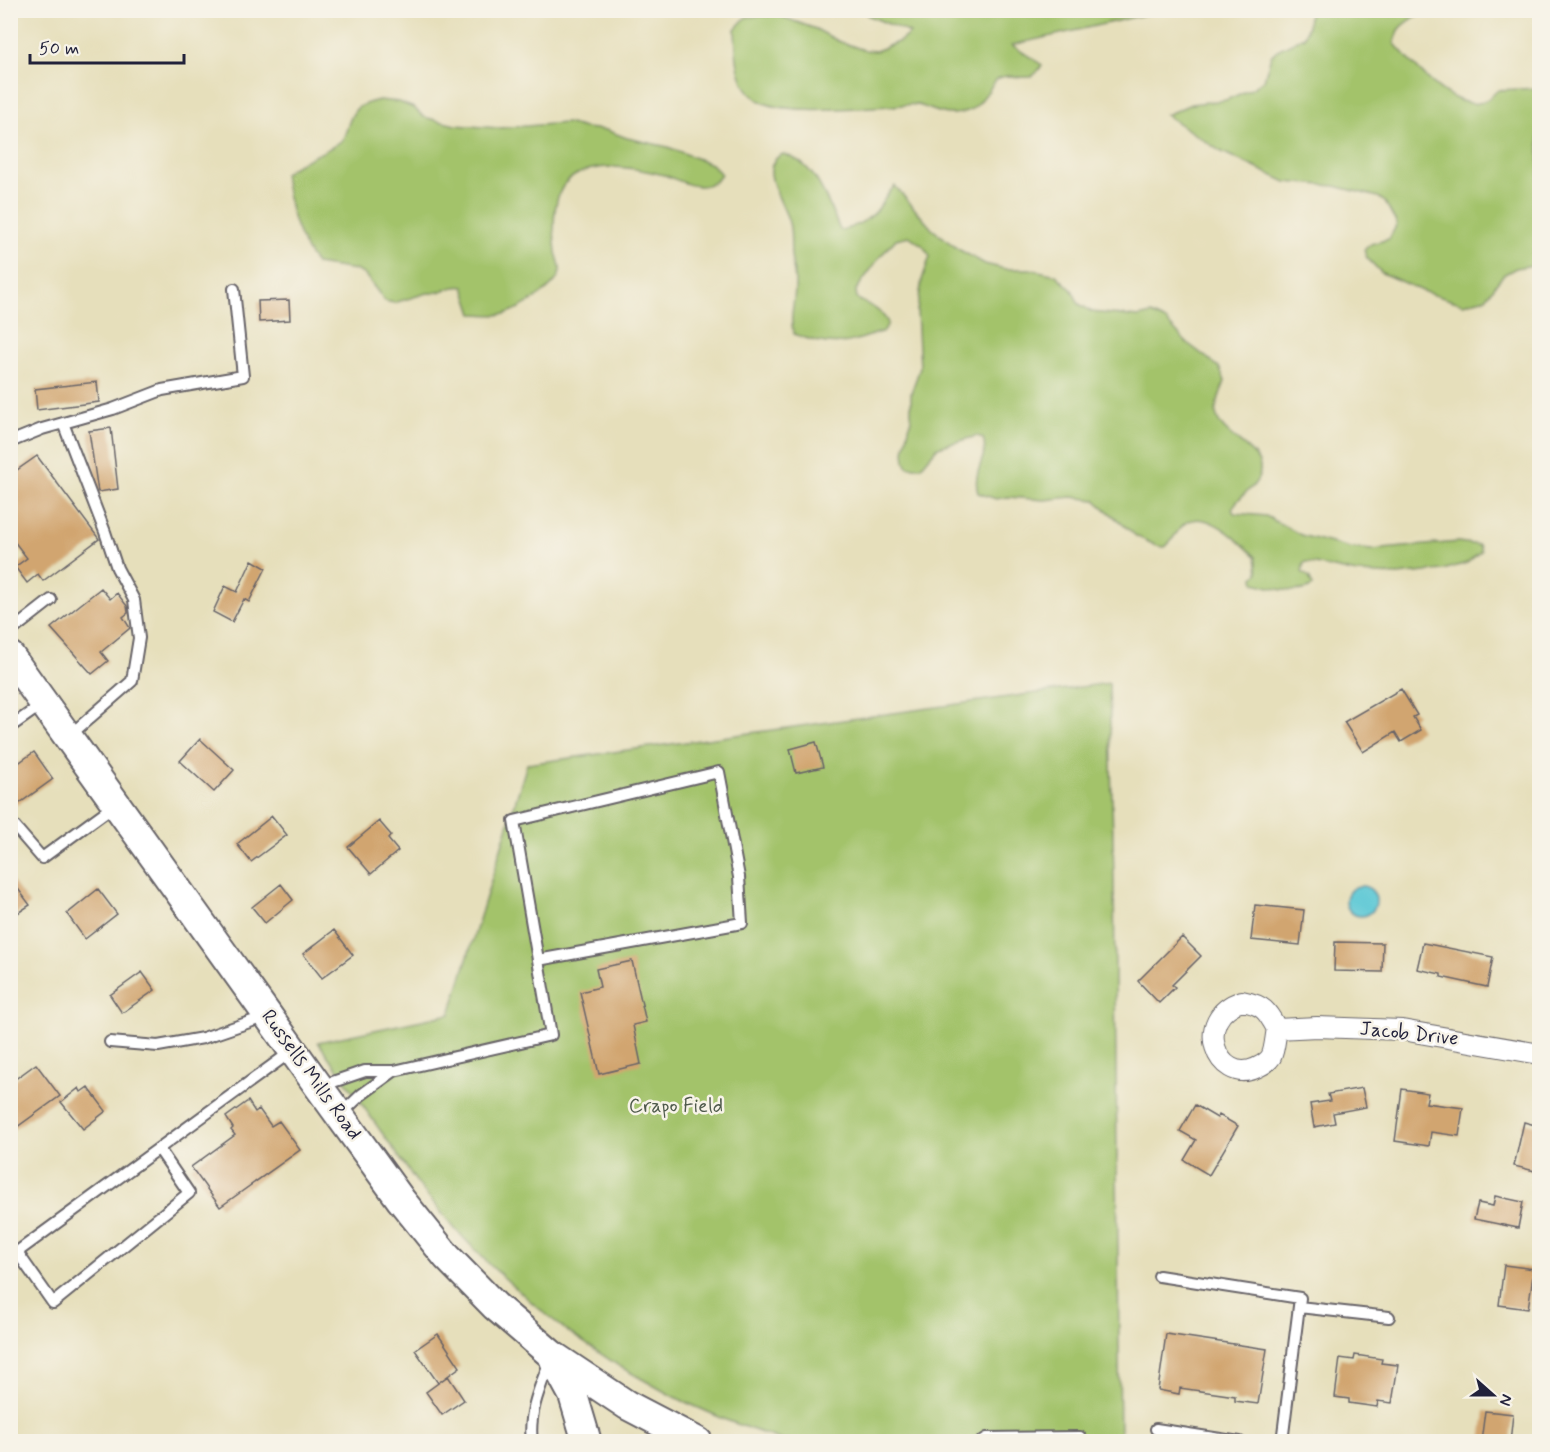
<svg xmlns="http://www.w3.org/2000/svg" width="1550" height="1452" viewBox="0 0 1550 1452" font-family="Mynerve,sans-serif">
	<style>
		.green { fill: #a3c36b; stroke: #627253; stroke-width: 1.5 }
		.water { fill: #5cc8d5; stroke: #3f7588; stroke-width: 1.5 }
		.building { fill: #d1a56f }
		.lines { fill: none; stroke-linecap: round; stroke-linejoin: round }
		.lane-casing { stroke: #676468; stroke-width: 14 }
		.street-casing { stroke: #676468; stroke-width: 22 }
		.secondary-casing { stroke: #676468; stroke-width: 32 }
		.lane { stroke: #fff; stroke-width: 10 }
		.street { stroke: #fff; stroke-width: 20 }
		.secondary { stroke: #fff; stroke-width: 28 }
		.labels { text-anchor: middle; dominant-baseline: central; stroke-width: 5; stroke-linejoin: round; paint-order: stroke }
		.street-label { font-size: 20px; fill: #22223b; stroke: #f7f3e8 }
		.park-label { font-size: 20px; fill: #4f5a4c; stroke: #f7f3e8 }
	</style>
	<rect width="100%" height="100%" fill="#f7f3e8"/>
	<filter id="ink" filterUnits="userSpaceOnUse"><feTurbulence type="fractalNoise" baseFrequency=".0167" numOctaves="2"/><feDisplacementMap in="SourceGraphic" scale="12" xChannelSelector="R" yChannelSelector="G"/><feConvolveMatrix kernelMatrix="1 2 1 2 8 2 1 2 1" color-interpolation-filters="sRGB"/></filter>
	<filter id="wash" filterUnits="userSpaceOnUse"><feTurbulence type="fractalNoise" baseFrequency=".008" numOctaves="4" result="noise"/><feDisplacementMap in="SourceGraphic" scale="24" xChannelSelector="R" yChannelSelector="G"/><feGaussianBlur stdDeviation="1.35" result="paint"/><feColorMatrix in="noise" values="0 0 0 0 0 0 0 0 0 0 0 0 0 0 0 0 0 1.4 0 .05"/><feComposite in="paint" operator="in"/></filter>
	<g filter="url(#wash)">
		<rect width="100%" height="100%" fill="#e6dfbb"/>
		<!-- green -->
		<path class="green" d="M 869,11 L 869,10 L 1161,11 L 1012,45 L 1042,65 C 1029,89 1015,69 997,79 C 994,81 991,87 989,90 C 978,105 973,113 953,114 C 940,115 930,108 918,105 C 909,103 899,106 890,106 C 860,107 783,116 758,100 C 735,84 736,53 735,29 L 746,17 L 777,15 L 816,29 L 838,41 L 864,50 L 876,51 L 900,41 L 910,33 L 867,15 Z
			M 1306,11 L 1424,11 C 1410,21 1395,26 1395,44 C 1413,64 1449,108 1479,103 C 1487,102 1492,95 1498,90 L 1539,88 L 1539,264 L 1516,268 L 1503,275 L 1486,298 L 1463,304 L 1425,292 L 1382,273 L 1367,258 L 1364,250 L 1371,244 L 1389,239 L 1397,224 L 1385,202 L 1378,197 L 1335,186 L 1286,182 L 1220,151 L 1166,115 L 1191,104 L 1226,100 L 1251,89 L 1264,80 L 1271,56 L 1277,50 L 1304,37 L 1308,26 L 1309,14 Z
			M 379,100 L 399,102 L 414,108 L 424,117 L 455,125 L 499,128 L 566,123 L 585,128 L 606,130 L 627,138 L 668,147 L 711,164 L 721,174 C 716,183 709,186 699,186 C 687,186 674,178 664,175 C 636,168 599,161 574,176 C 551,189 553,229 556,252 C 557,258 561,264 560,270 C 560,287 520,309 505,314 C 496,316 483,314 473,314 L 464,287 C 451,284 440,295 427,293 L 394,303 L 385,301 L 365,275 L 356,270 L 316,264 C 297,239 288,205 284,174 C 300,159 323,155 341,141 C 345,137 345,134 347,128 C 354,106 358,105 379,100 Z
			M 783,154 C 817,163 827,201 840,230 C 851,229 871,219 878,209 C 884,201 887,193 895,186 L 932,229 L 958,249 L 985,264 L 1005,269 L 1030,269 L 1056,275 L 1072,290 L 1079,304 L 1092,312 L 1138,317 L 1151,314 L 1166,321 L 1186,342 L 1219,367 L 1225,381 C 1222,390 1217,400 1216,409 C 1214,436 1264,447 1260,472 C 1258,488 1238,495 1232,509 L 1234,513 L 1266,516 L 1301,535 L 1350,548 L 1372,550 L 1458,542 L 1479,545 L 1481,551 L 1467,563 L 1443,570 L 1398,575 L 1357,573 L 1306,562 L 1304,563 L 1302,572 L 1309,577 L 1313,586 C 1297,596 1273,588 1255,583 L 1254,577 L 1258,573 L 1256,557 C 1242,544 1209,509 1187,522 C 1178,527 1174,540 1165,547 L 1157,546 L 1136,536 L 1095,500 L 1072,497 L 1044,500 L 1008,497 L 996,499 L 978,493 C 971,470 990,457 983,438 L 977,436 L 938,447 L 921,467 L 908,467 L 905,461 L 904,451 L 911,419 L 911,393 L 920,368 L 917,311 L 922,280 L 930,256 L 923,246 L 909,236 L 896,239 L 879,258 L 856,290 L 857,299 C 869,305 882,310 888,323 L 884,331 C 845,344 835,350 794,334 C 788,317 796,300 795,283 C 795,274 792,265 791,255 C 790,245 792,233 789,223 C 784,202 755,166 783,154 Z
			M 1109,683 L 1114,879 L 1120,1441 L 784,1441 L 726,1420 L 674,1397 L 619,1366 L 567,1331 L 537,1307 L 490,1265 L 455,1229 L 418,1184 L 318,1042 L 450,1014 L 527,764 Z"/>
		<!-- water -->
		<path class="water" d="M1346 901a15 15 0 1 1 30 0a15 15 0 1 1-30 0Z"/>
		<g id="blocks">
			<!-- building -->
			<path class="building" d="M 289,300 L 290,320 L 259,322 L 258,301 Z
				M 97,382 L 99,402 L 37,410 L 35,389 Z
				M 111,428 L 118,489 L 98,492 L 89,431 Z
				M 37,456 L 99,539 L 43,581 L 38,574 L 27,583 L 15,567 L 27,558 L 10,536 L 10,475 Z
				M 252,560 L 266,568 L 249,602 L 244,599 L 232,622 L 213,612 L 225,586 L 237,592 Z
				M 101,588 L 110,599 L 117,593 L 127,606 L 128,613 L 123,617 L 130,628 L 101,652 L 108,661 L 92,674 L 51,628 Z
				M 1401,689 L 1417,715 L 1413,717 L 1421,730 L 1401,742 L 1395,732 L 1363,752 L 1344,722 Z
				M 200,739 L 234,770 L 214,792 L 180,761 Z
				M 816,742 L 823,767 L 796,773 L 790,749 Z
				M 34,752 L 53,779 L 17,805 L 10,796 L 10,769 Z
				M 272,816 L 287,835 L 251,862 L 237,844 Z
				M 379,821 L 391,835 L 388,839 L 398,851 L 371,874 L 348,847 Z
				M 10,878 L 30,905 L 10,918 Z
				M 281,884 L 293,900 L 265,923 L 252,907 Z
				M 98,889 L 117,914 L 85,939 L 67,914 Z
				M 1255,905 L 1304,910 L 1300,945 L 1251,940 Z
				M 334,930 L 353,955 L 322,978 L 303,954 Z
				M 1182,937 L 1201,956 L 1172,985 L 1175,987 L 1159,1003 L 1138,981 Z
				M 1335,942 L 1383,943 L 1382,972 L 1334,971 Z
				M 1423,943 L 1493,957 L 1487,987 L 1441,977 L 1441,974 L 1417,969 Z
				M 632,961 L 646,1022 L 633,1025 L 641,1064 L 599,1074 L 580,992 L 600,987 L 596,969 Z
				M 142,972 L 155,990 L 122,1013 L 110,995 Z
				M 36,1064 L 60,1096 L 10,1132 L 10,1083 Z
				M 88,1087 L 106,1111 L 83,1129 L 61,1102 L 79,1088 L 81,1092 Z
				M 1362,1088 L 1366,1107 L 1333,1113 L 1335,1123 L 1314,1127 L 1310,1104 L 1330,1101 L 1328,1094 Z
				M 1402,1089 L 1428,1093 L 1426,1103 L 1463,1108 L 1459,1136 L 1431,1132 L 1429,1146 L 1395,1141 Z
				M 248,1101 L 255,1112 L 259,1109 L 271,1126 L 279,1121 L 300,1150 L 220,1207 L 191,1167 L 235,1135 L 231,1130 L 233,1128 L 226,1117 Z
				M 1195,1105 L 1217,1118 L 1219,1115 L 1238,1126 L 1209,1175 L 1184,1160 L 1196,1140 L 1180,1131 Z
				M 1524,1122 L 1539,1126 L 1539,1172 L 1514,1166 Z
				M 1495,1196 L 1523,1202 L 1518,1228 L 1474,1219 L 1478,1203 L 1493,1206 Z
				M 1504,1265 L 1534,1269 L 1528,1309 L 1499,1305 Z
				M 438,1334 L 460,1367 L 438,1383 L 415,1350 Z
				M 1166,1334 L 1267,1349 L 1258,1404 L 1235,1401 L 1235,1396 L 1180,1388 L 1179,1394 L 1158,1390 Z
				M 1355,1355 L 1382,1359 L 1381,1363 L 1398,1365 L 1392,1403 L 1378,1401 L 1377,1407 L 1349,1403 L 1349,1399 L 1335,1397 L 1340,1358 L 1354,1360 Z
				M 448,1376 L 464,1400 L 442,1415 L 426,1392 Z
				M 1485,1411 L 1513,1414 L 1510,1442 L 1481,1442 Z"/>
		</g>
	</g>
	<g filter="url(#ink)">
		<use href="#blocks" fill-opacity="0" stroke="#676468" stroke-width="1.5"/>
		<g class="lines">
			<!-- lane casing -->
			<g class="lane-casing">
				<path id="lane" d="M 63,423 L 105,532 L 117,568 L 134,600 L 139,638 L 132,681 L 69,736
					M 10,442 L 42,429 L 113,409 L 162,390 L 243,376 L 234,289
					M 10,632 L 51,600
					M 10,727 L 44,703
					M 10,821 L 42,858 L 116,804
					M 110,1042 L 158,1046 L 203,1038 L 267,1016
					M 394,1071 L 551,1035 C 539,963 526,892 514,821 L 719,772 L 739,877 L 742,923 L 538,960
					M 321,1086 L 365,1071 L 394,1071 L 361,1095 L 340,1115
					M 159,1149 L 189,1193 L 53,1303 L 17,1252 L 292,1051
					M 1159,1276 L 1300,1298 L 1282,1442
					M 1299,1307 L 1389,1317
					M 1156,1429 L 1240,1442
					M 1282,1440 L 1295,1442
					M 532,1442 C 528,1413 540,1387 550,1361
					M 981,1442 L 987,1438 L 1080,1437"/>
			</g>
			<!-- street casing -->
			<g class="street-casing">
				<path id="street" d="M 1242,1001 C 1264,1005 1267,1011 1277,1029 C 1275,1038 1275,1049 1271,1057 C 1267,1063 1262,1065 1256,1068 C 1217,1086 1191,1017 1242,1001 Z
					M 1277,1029 L 1317,1027 L 1402,1030 L 1540,1054"/>
			</g>
			<!-- secondary casing -->
			<g class="secondary-casing">
				<path id="secondary" d="M 10,656 L 319,1087 L 401,1200 L 447,1257 L 495,1306 L 552,1355 L 627,1405 L 698,1442
					M 554,1360 L 573,1395 L 587,1442"/>
			</g>
			<!-- lane -->
			<use href="#lane" class="lane"/>
			<!-- street -->
			<use href="#street" class="street"/>
			<!-- secondary -->
			<use href="#secondary" class="secondary"/>
		</g>
	</g>
	<g class="labels">
		<!-- street labels -->
		<g class="street-label">
			<text transform="translate(1409 1034) rotate(6)">Jacob Drive</text>
			<text transform="translate(311 1075) rotate(54)">Russells Mills Road</text>
		</g>
		<!-- park labels -->
		<g class="park-label">
			<text x="676" y="1106">Crapo Field</text>
		</g>
	</g>
	<!-- margin -->
	<rect width="1550" height="1452" fill="none" stroke="#f7f3e8" stroke-width="36"/>
	<!-- north arrow -->
	<g transform="translate(1493 1395) rotate(111)" stroke="#f7f3e8" stroke-width="4.5" paint-order="stroke">
	<path d="M0-4.5L10 22L0 15L-10 22Z" fill="#22223b"/>
	<text y="-9" font-size="16" font-weight="bold" text-anchor="middle" fill="#22223b">N</text>
	</g>
	<!-- scale -->
	<path d="M30 54v9h154v-9" fill="none" stroke="#22223b" stroke-width="3"/>
	<text x="39" y="54" font-size="18" fill="#22223b" stroke="#f7f3e8" stroke-width="4.5" paint-order="stroke">50 m</text>
</svg>
